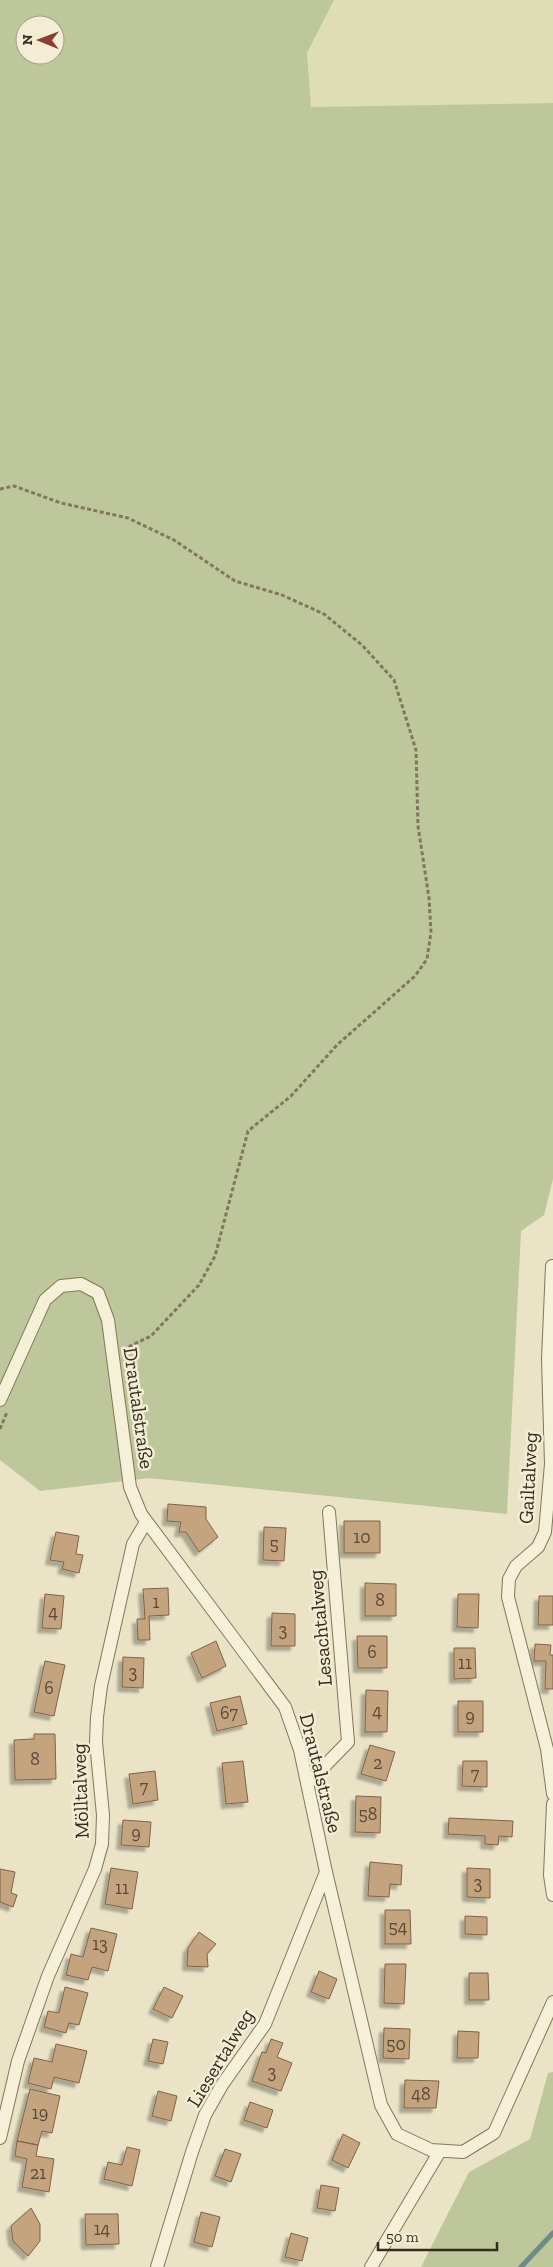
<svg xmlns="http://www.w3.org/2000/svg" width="553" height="2267" viewBox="0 0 553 2267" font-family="'Zilla Slab',serif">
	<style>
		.farmland { fill: #dfddb4 }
		.green { fill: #bdc79b; fill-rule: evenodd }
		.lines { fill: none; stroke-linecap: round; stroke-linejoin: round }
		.stream { stroke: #6e8b87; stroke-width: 5 }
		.building { fill: #c4a47f; stroke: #806345; filter: url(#shadow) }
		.minor-casing { stroke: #83765d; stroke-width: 14 }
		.path { stroke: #83765d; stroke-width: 3; stroke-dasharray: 4 2.5; stroke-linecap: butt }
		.minor { stroke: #f5f0d8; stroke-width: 12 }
		.labels { text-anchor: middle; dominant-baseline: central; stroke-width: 5; stroke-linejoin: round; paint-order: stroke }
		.number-label { font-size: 18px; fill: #594a38 }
		.street-label { font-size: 20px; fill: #352c20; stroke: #f2edd4 }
	</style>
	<defs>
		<filter id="shadow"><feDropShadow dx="-4.5" dy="4.5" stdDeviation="1" flood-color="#0004"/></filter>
	</defs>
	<rect width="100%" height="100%" fill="#eae3c6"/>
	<!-- farmland -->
	<path class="farmland" d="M 334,0 L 553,0 L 553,103 L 311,107 L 307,53 Z"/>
	<!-- green -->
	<path class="green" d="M 0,0 L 334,0 L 307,53 L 311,107 L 553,103 L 553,1179 L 544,1215 L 521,1231 L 507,1514 L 149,1478 L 40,1491 L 0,1460 ZM 25,25 L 55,25 L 55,55 L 25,55 Z
		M 553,2072 L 553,2267 L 421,2267 L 469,2172 L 530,2139 L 548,2073 Z"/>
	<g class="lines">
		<!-- stream -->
		<path class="stream" d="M 521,2267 L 553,2233"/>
	</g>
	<!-- building -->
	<path class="building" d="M 168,1504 L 206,1507 L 206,1519 L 218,1537 L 199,1552 L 186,1532 L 179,1532 L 181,1522 L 167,1521 Z
		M 344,1521 L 380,1521 L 380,1553 L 344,1553 Z
		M 264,1527 L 286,1528 L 284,1561 L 263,1560 Z
		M 56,1532 L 79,1536 L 76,1554 L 83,1555 L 79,1573 L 62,1569 L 64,1562 L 50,1560 Z
		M 365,1583 L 396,1584 L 396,1616 L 365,1616 Z
		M 168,1588 L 169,1615 L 149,1616 L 150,1640 L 138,1640 L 137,1619 L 145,1619 L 143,1589 Z
		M 45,1594 L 64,1596 L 61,1629 L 42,1628 Z
		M 458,1594 L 479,1594 L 478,1628 L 457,1627 Z
		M 539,1596 L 553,1596 L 553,1625 L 538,1625 Z
		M 272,1613 L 295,1614 L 295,1646 L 271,1646 Z
		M 357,1636 L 387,1636 L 387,1668 L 358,1668 Z
		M 216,1641 L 226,1666 L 202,1678 L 191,1653 Z
		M 535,1644 L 551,1645 L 550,1655 L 553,1655 L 553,1689 L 545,1689 L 546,1661 L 534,1661 Z
		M 454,1648 L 475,1648 L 476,1678 L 454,1679 Z
		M 123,1657 L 144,1658 L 143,1688 L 122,1687 Z
		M 45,1661 L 65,1665 L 54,1716 L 34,1712 Z
		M 366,1690 L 388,1691 L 387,1732 L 365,1732 Z
		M 240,1696 L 247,1724 L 217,1731 L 210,1703 Z
		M 458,1701 L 483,1701 L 483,1732 L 458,1732 Z
		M 34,1734 L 55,1734 L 56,1779 L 15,1780 L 14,1740 L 34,1739 Z
		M 370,1745 L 395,1752 L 386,1781 L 361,1774 Z
		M 243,1761 L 248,1802 L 226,1804 L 222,1763 Z
		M 463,1761 L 487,1761 L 487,1787 L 462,1786 Z
		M 155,1771 L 158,1800 L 133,1804 L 129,1774 Z
		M 356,1796 L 381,1797 L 380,1833 L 355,1832 Z
		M 449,1818 L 513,1821 L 512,1837 L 499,1836 L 498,1845 L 485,1844 L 485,1836 L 448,1834 Z
		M 123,1820 L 151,1822 L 149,1847 L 121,1845 Z
		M 370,1862 L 402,1865 L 401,1885 L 390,1884 L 389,1897 L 368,1896 Z
		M 111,1868 L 138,1872 L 132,1909 L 105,1904 Z
		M 467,1868 L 490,1869 L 490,1898 L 467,1897 Z
		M 0,1869 L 15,1872 L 11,1893 L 17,1895 L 13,1907 L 0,1902 Z
		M 385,1910 L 410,1910 L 411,1944 L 385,1944 Z
		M 465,1916 L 487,1917 L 487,1935 L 465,1934 Z
		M 91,1928 L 117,1934 L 108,1971 L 92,1967 L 88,1980 L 66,1975 L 71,1954 L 83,1957 Z
		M 199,1932 L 216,1944 L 207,1954 L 208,1967 L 187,1966 L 188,1948 Z
		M 385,1964 L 406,1964 L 404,2004 L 384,2003 Z
		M 319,1971 L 337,1979 L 329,1999 L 311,1992 Z
		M 469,1973 L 488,1973 L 489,2000 L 469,2000 Z
		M 65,1987 L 88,1993 L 79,2025 L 69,2023 L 66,2033 L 44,2027 L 48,2011 L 59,2013 Z
		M 164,1987 L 183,1996 L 172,2018 L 153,2009 Z
		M 384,2028 L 410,2029 L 409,2059 L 383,2058 Z
		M 458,2031 L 479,2032 L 478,2058 L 457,2058 Z
		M 153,2039 L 168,2042 L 163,2064 L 148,2061 Z
		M 271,2039 L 283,2043 L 277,2057 L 292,2063 L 281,2091 L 252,2081 L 262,2052 L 266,2053 Z
		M 56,2044 L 87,2051 L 79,2083 L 54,2077 L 51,2089 L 28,2083 L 34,2058 L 52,2062 Z
		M 405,2080 L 439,2081 L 436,2108 L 404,2108 Z
		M 30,2089 L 60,2096 L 52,2133 L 42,2131 L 38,2145 L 17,2141 Z
		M 158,2091 L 177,2096 L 171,2121 L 152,2116 Z
		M 250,2102 L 273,2110 L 267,2128 L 244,2120 Z
		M 343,2134 L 360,2143 L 348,2168 L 332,2160 Z
		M 17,2141 L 38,2145 L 36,2156 L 54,2159 L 49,2192 L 22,2187 L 27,2159 L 15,2156 Z
		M 127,2147 L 140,2150 L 132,2186 L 104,2179 L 108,2162 L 122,2165 Z
		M 225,2149 L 241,2154 L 231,2182 L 215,2176 Z
		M 321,2185 L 339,2188 L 335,2211 L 317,2208 Z
		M 31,2208 L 40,2224 L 40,2241 L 28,2256 L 13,2241 L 11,2226 Z
		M 201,2212 L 220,2217 L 212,2247 L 194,2242 Z
		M 85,2214 L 118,2214 L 119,2244 L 86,2245 Z
		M 291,2233 L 308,2238 L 302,2261 L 285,2257 Z"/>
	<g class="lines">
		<!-- minor casing -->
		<g class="minor-casing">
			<path id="minor" d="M 552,1266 L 548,1359 L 551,1464 L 545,1532 L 538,1547 L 516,1566 L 509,1579 L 508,1597 L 547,1749 L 553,1794
				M 0,1400 L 45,1300 L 61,1286 L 81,1284 L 98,1293 L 108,1320 L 130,1487 L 141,1514 L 285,1707 L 300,1750 L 326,1872 L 381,2105 L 397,2134 L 431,2150 L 463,2152 L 494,2133 L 553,2002
				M 307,1784 L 348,1742 L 329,1512
				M 553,1804 L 550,1875 L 553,1895
				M 0,2138 L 18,2061 L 48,1976 L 95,1869 L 102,1844 L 103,1815 L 96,1742 L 97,1717 L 101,1686 L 133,1544 L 146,1522
				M 157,2267 L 192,2152 L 205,2115 L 222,2085 L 265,2024 L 326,1872
				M 371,2267 L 440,2151"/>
		</g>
		<!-- path -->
		<path class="path" d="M 0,489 L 14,486 L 61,503 L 128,518 L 174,540 L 235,581 L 282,595 L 324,614 L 362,645 L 394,680 L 416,750 L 418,826 L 429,898 L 431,932 L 427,959 L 415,976 L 337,1045 L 291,1096 L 248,1131 L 215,1256 L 199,1285 L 151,1336 L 124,1349
			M 0,1429 L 7,1412"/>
		<!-- minor -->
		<use href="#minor" class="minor"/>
	</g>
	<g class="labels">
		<!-- number labels -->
		<g class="number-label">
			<text x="362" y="1537">10</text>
			<text x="274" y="1544">5</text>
			<text x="380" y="1600">8</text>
			<text x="156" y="1602">1</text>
			<text x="53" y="1612">4</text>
			<text x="283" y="1630">3</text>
			<text x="372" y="1652">6</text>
			<text x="465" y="1663">11</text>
			<text x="133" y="1672">3</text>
			<text x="49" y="1688">6</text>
			<text x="377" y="1711">4</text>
			<text x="229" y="1713">67</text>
			<text x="470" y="1716">9</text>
			<text x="35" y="1759">8</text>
			<text x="378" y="1763">2</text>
			<text x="475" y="1774">7</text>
			<text x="144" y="1787">7</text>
			<text x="368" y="1814">58</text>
			<text x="136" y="1833">9</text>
			<text x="478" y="1883">3</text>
			<text x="122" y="1888">11</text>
			<text x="398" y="1927">54</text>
			<text x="100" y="1944">13</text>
			<text x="396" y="2044">50</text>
			<text x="272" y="2072">3</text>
			<text x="421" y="2094">48</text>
			<text x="40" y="2113">19</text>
			<text x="38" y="2173">21</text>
			<text x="102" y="2229">14</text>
		</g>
		<!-- street labels -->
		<g class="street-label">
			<text transform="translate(139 1408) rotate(82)">Drautalstraße</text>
			<text transform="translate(528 1478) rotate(-87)">Gailtalweg</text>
			<text transform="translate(320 1628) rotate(-95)">Lesachtalweg</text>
			<text transform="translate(321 1773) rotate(76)">Drautalstraße</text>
			<text transform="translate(80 1791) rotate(-92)">Mölltalweg</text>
			<text transform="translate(220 2058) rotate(-59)">Liesertalweg</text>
		</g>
	</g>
	<!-- north arrow -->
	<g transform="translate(40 40) rotate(271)"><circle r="24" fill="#f2edd4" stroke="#a6a08c"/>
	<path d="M0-4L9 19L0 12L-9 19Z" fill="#8d3c33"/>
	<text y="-8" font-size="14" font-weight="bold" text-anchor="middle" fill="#352c20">N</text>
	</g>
	<!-- scale -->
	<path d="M378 2242v8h119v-8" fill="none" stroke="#352c20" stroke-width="2.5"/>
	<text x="386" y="2242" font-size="15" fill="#352c20" stroke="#f2edd4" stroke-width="4" paint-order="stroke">50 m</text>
</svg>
